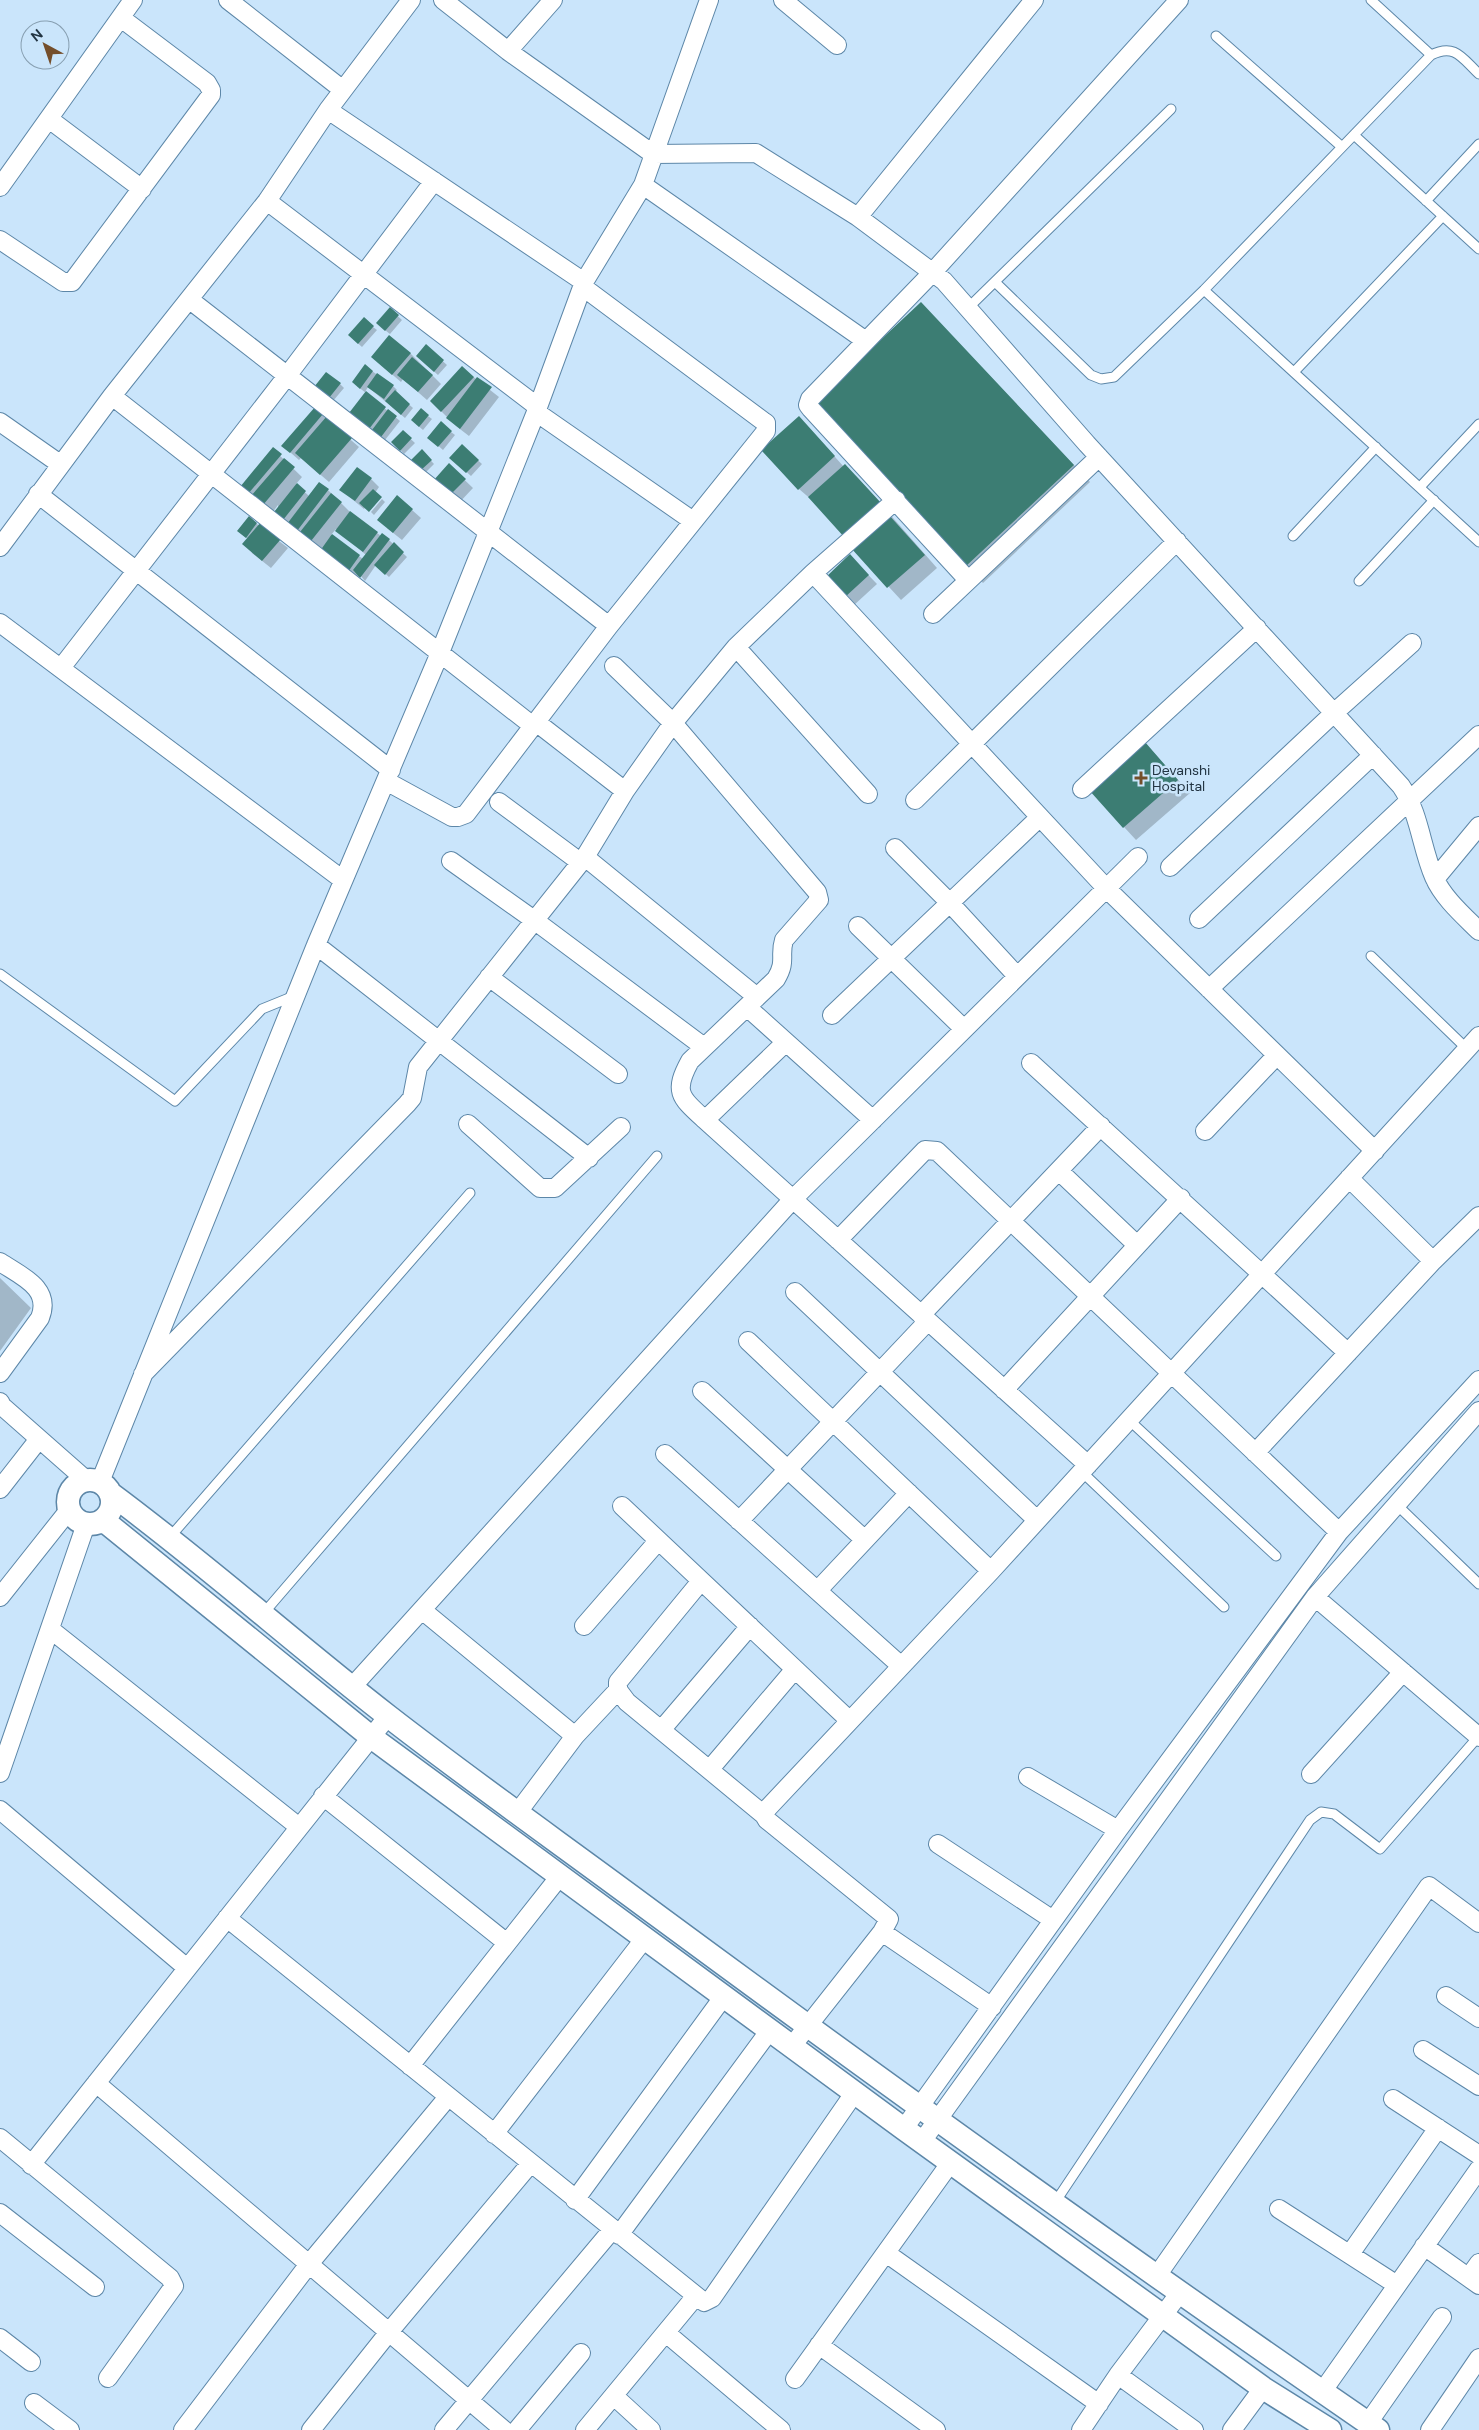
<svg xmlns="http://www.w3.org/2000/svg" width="1479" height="2430" viewBox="0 0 1479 2430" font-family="'DM Sans',sans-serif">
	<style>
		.shadow { fill: #0003; fill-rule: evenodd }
		.building { fill: #3c7d73 }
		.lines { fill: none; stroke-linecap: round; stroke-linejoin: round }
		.service-casing { stroke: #5d87a8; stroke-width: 11 }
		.minor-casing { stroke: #5d87a8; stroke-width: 20 }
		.tertiary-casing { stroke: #5d87a8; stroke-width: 25 }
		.service { stroke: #fff; stroke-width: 9 }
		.minor { stroke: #fff; stroke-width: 18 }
		.tertiary { stroke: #fff; stroke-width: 22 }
		.poi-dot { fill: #744e2b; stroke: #cae5fb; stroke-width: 2 }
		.labels { text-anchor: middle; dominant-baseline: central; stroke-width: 5; stroke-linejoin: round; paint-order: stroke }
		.poi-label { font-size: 14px; fill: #233543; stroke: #cae5fb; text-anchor: start }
	</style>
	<rect width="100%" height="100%" fill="#cae5fb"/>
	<!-- shadow -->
	<path class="shadow" d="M 390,309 L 402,320 L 390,334 L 381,327 Z
		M 938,321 L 1090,482 L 983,583 L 966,566 Z
		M 373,327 L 377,330 L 362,347 L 353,339 Z
		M 426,346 L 447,365 L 438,375 L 421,360 Z
		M 410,353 L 441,384 L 427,400 L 403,379 L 401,382 L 381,365 Z
		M 365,366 L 393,386 L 397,390 L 395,392 L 413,408 L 405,418 L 368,387 L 365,392 L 400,421 L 385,440 L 359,422 L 366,393 L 357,386 Z
		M 462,368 L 499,397 L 469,436 L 456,426 L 431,401 Z
		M 340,384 L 344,388 L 333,401 L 319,390 Z
		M 315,409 L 359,447 L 329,482 L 301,458 L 299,460 L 283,446 Z
		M 428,416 L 432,419 L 423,430 L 416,424 Z
		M 811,430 L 844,467 L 858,478 L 937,568 L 901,600 L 853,548 L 855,546 L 813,501 L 799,489 Z
		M 403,432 L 415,443 L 404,454 L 393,442 Z
		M 451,432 L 455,435 L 443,450 L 433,441 Z
		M 462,446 L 482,464 L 471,476 L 451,458 Z
		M 273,449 L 302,477 L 296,484 L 309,496 L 328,490 L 350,512 L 381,536 L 389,540 L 407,557 L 389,577 L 376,565 L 365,581 L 360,575 L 357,579 L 279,516 L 278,505 L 272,513 L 241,487 ZM 336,529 L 366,555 L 363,559 L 331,535 Z
		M 422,451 L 434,464 L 424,474 L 411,461 Z
		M 449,465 L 473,488 L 458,504 L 434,481 Z
		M 371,479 L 379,487 L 364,509 L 341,490 Z
		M 382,499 L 385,502 L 374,515 L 371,512 Z
		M 412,510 L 421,518 L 402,540 L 387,528 Z
		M 249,518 L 288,548 L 271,568 L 252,553 L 248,539 L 243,535 Z
		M 850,556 L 877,584 L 853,606 L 826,578 Z
		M 1145,743 L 1190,793 L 1136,840 L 1124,827 Z
		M 0,1278 L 31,1308 L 0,1351 Z"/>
	<!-- building -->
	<path class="building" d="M 921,302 L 1074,465 L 965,567 L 812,404 Z
		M 390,307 L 399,315 L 385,331 L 376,323 Z
		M 364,317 L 374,326 L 358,344 L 348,335 Z
		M 389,335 L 411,353 L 392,375 L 371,357 Z
		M 426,344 L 444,360 L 434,372 L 416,356 Z
		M 412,357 L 433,375 L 418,392 L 397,375 Z
		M 365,364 L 373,371 L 360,389 L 352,382 Z
		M 462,366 L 474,377 L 441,412 L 430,401 Z
		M 326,372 L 341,383 L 329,398 L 314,387 Z
		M 377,373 L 394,385 L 384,399 L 367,387 Z
		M 477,377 L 492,387 L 460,429 L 446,418 Z
		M 395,390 L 410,404 L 401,415 L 385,401 Z
		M 366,391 L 386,407 L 369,429 L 349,413 Z
		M 315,407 L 323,414 L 290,453 L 281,446 Z
		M 421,408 L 429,415 L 419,427 L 411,420 Z
		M 388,409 L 397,416 L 381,437 L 372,430 Z
		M 327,416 L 352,438 L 320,475 L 295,453 Z
		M 799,416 L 835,456 L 798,490 L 761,450 Z
		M 441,421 L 452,431 L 438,447 L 427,438 Z
		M 403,430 L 412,438 L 400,451 L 391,442 Z
		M 462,444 L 479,460 L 466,473 L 449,458 Z
		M 273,447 L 282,454 L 248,494 L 240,487 Z
		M 422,449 L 432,460 L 420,471 L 410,461 Z
		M 284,458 L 295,467 L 263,505 L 251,496 Z
		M 449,463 L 466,479 L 449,496 L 433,481 Z
		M 845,464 L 882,504 L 845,538 L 808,497 Z
		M 357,467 L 372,478 L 355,501 L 339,490 Z
		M 319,482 L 329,489 L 297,531 L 287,524 Z
		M 297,483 L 306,491 L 283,520 L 274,512 Z
		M 373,489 L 382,497 L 369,512 L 359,503 Z
		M 331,493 L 342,502 L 311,541 L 300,532 Z
		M 397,495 L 413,509 L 393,533 L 377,520 Z
		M 350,511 L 378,532 L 363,552 L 335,531 Z
		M 888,514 L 925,555 L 887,588 L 851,548 Z
		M 249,516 L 257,523 L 246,538 L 237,531 Z
		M 261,522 L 281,539 L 262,561 L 242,544 Z
		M 382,533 L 390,539 L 360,578 L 353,570 Z
		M 332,534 L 360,555 L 348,572 L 320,551 Z
		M 394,542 L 404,552 L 385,575 L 374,565 Z
		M 850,554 L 869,575 L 844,598 L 825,578 Z
		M 1145,742 L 1178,780 L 1123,828 L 1089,790 Z"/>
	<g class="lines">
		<!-- service casing -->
		<g class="service-casing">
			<path id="service" d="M 1371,0 L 1431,55
				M 1216,36 L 1342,147
				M 1354,135 L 1479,249
				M 1426,201 L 1479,144
				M 995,282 L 1091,375 L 1101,379 L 1114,377 L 1204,290 L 1431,55 C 1455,43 1462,58 1479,74
				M 1204,290 L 1479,542
				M 968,308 L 1171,109
				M 1294,372 L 1443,216
				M 1420,487 L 1479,424
				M 1293,536 L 1376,447
				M 1359,581 L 1434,500
				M 1371,956 L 1467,1049
				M 0,974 L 175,1101 L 262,1009 L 294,996
				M 1129,1420 L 1276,1556
				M 1082,1472 L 1224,1607
				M 1396,1504 L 1479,1584
				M 170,1537 L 470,1193
				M 263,1614 L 657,1156
				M 1054,2204 L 1310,1820 L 1321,1812 L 1334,1814 L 1380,1849 L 1478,1737"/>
		</g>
		<!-- minor casing -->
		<g class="minor-casing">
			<path id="minor" d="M 228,0 L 343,90
				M 443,0 L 508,51 L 653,154 L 756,153 L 858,217 L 944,281 L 1087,444 L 1401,786 C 1420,814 1421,847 1434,877 C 1443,898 1464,916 1479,931
				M 783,0 L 837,45
				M 508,51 L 553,0
				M 328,110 L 584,282
				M 49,119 L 142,189
				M 643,185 L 866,341
				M 0,187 L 133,0
				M 267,201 L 538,407
				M 858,217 L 1034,0
				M 0,240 L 63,282 L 72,282 L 211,95 L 211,90 L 207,83 L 121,18
				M 190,300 L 609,626
				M 112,396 L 533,726
				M 536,412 L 693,521
				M 0,422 L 60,464
				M 38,494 L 391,770
				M 0,547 L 112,396 L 267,201 L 328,110 L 411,0
				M 813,573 L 896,500
				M 968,580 L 811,409 L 808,405 L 810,399 L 932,273 L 1179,0
				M 933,614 L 1099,457
				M 0,623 L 343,880
				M 736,647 L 868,794
				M 614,666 L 673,723 L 817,892 L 819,900 L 784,940 C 779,956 787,961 776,979 L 690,1061 C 673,1092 680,1097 705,1120 L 1088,1465
				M 61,668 L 287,376 L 434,181
				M 536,722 L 625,791
				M 386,781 L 452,817 L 458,817 L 466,814 L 609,626 L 766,431 L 766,423 L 763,421 L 583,287
				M 1082,789 L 1257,628
				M 915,800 L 1177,541
				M 499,802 L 580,862
				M 895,848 L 949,902 L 1017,976
				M 585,857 L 757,997
				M 451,861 L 534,920 L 704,1047
				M 1170,867 L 1335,712 L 1412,643
				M 1435,879 L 1479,826
				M 1199,919 L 1373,755
				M 858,926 L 964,1029
				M 316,945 L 589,1158
				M 489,977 L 618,1074
				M 1209,989 L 1479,735
				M 747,1007 L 873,1120
				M 832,1015 L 1040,817
				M 1031,1063 L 1348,1353
				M 705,1120 L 786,1042
				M 468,1124 L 540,1188 L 555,1188 L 621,1127
				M 1205,1131 L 1277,1055
				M 1059,1171 L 1137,1245
				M 1349,1178 L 1433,1261
				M 838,1240 L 925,1150 L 937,1151 L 1339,1532
				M 0,1262 C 21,1276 52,1288 40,1318 L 0,1373
				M 795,1292 L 1037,1520
				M 921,1315 L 1101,1126
				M 748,1341 L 991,1571
				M 143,1374 L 407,1104 L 412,1098 L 418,1067 L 585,857 L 625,791 L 673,723 L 736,647 L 813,573 L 1106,888 L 1375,1151
				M 1004,1390 L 1181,1198
				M 702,1391 L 865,1540
				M 0,1402 L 2,1406 L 86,1480
				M 1255,1453 L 1433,1261 L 1479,1216
				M 665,1454 L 900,1665
				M 100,1482 L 316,945 L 439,655 L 538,407 L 584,282 L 643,185 L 709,0
				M 0,1489 L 39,1439
				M 622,1506 L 849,1720
				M 739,1521 L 928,1321
				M 701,1581 L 618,1682 L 618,1690 L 627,1702 L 764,1815
				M 818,1590 L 909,1493
				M 0,1597 L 69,1510
				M 1315,1597 L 1479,1737
				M 422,1610 L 575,1736
				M 584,1626 L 658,1541
				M 50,1629 L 299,1827
				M 352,1687 L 793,1199 L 1138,857
				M 662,1729 L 750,1626
				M 710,1769 L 795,1669
				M 0,1773 L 86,1524
				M 1311,1774 L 1403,1672
				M 1028,1777 L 1118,1830
				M 323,1796 L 507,1943
				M 0,1810 L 187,1968
				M 518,1812 L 575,1736 L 618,1690
				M 938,1844 L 1053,1920
				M 227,1918 L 704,2302 L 712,2298 L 855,2092
				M 882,1932 L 992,2007
				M 1446,1996 L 1479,2018
				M 792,2046 L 882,1932 L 889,1919 L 767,1820 L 764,1815 L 767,1809 L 991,1571 L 1479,1036
				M 1423,2050 L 1479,2086
				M 410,2066 L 560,1876
				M 96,2083 L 504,2430
				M 1393,2099 L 1479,2155
				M 905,2127 L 1118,1830 L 1339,1532 L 1479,1380
				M 494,2134 L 645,1938
				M 0,2138 L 170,2278 L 174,2286 L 108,2378
				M 923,2140 L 1315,1597 L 1479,1411
				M 31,2165 L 388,1716
				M 575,2200 L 724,1996
				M 1279,2209 L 1397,2285
				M 0,2213 L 95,2287
				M 619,2235 L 770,2030
				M 1424,2246 L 1479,2285
				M 886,2253 L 1099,2404
				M 1350,2254 L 1438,2128
				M 1156,2277 L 1429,1886 L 1479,1923
				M 1469,2277 L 1479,2263
				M 666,2333 L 781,2430
				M 0,2338 L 31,2362
				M 819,2345 L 936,2430
				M 1118,2375 L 1194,2430
				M 795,2379 L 951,2162
				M 1322,2392 L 1479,2169
				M 614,2396 L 651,2430
				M 34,2403 L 70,2430
				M 1368,2423 L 1442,2317
				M 183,2430 L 309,2264 L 448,2097
				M 311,2430 L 389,2332 L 530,2164
				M 444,2430 L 612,2230
				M 517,2430 L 581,2353
				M 585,2430 L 695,2297
				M 1081,2430 L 1118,2375 L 1179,2294
				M 1232,2430 L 1263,2388
				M 1430,2430 L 1479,2358"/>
		</g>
		<!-- tertiary casing -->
		<g class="tertiary-casing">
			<path id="tertiary" d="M68 1502a22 22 0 1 1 44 0a22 22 0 1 1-44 0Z
				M 110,1493 C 206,1564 294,1643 388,1716 C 478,1786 571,1851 662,1919 C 898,2093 1136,2264 1378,2430
				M 103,1520 L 371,1737 L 904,2129 L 1263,2388 L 1330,2430"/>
		</g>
		<!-- service -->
		<use href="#service" class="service"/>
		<!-- minor -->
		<use href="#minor" class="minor"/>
		<!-- tertiary -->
		<use href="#tertiary" class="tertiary"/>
	</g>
	<!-- markers -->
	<path class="poi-dot" d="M1138.5 770.5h5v5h5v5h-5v5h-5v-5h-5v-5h5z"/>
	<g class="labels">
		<!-- poi labels -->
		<g class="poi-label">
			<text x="1152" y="770">Devanshi<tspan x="1152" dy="16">Hospital</tspan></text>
		</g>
	</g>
	<!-- north arrow -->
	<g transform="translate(45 45) rotate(320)"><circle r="24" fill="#cae5fb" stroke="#879fb1"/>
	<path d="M0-4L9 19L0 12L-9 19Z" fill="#744e2b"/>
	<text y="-8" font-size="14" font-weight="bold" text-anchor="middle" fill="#233543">N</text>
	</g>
</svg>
